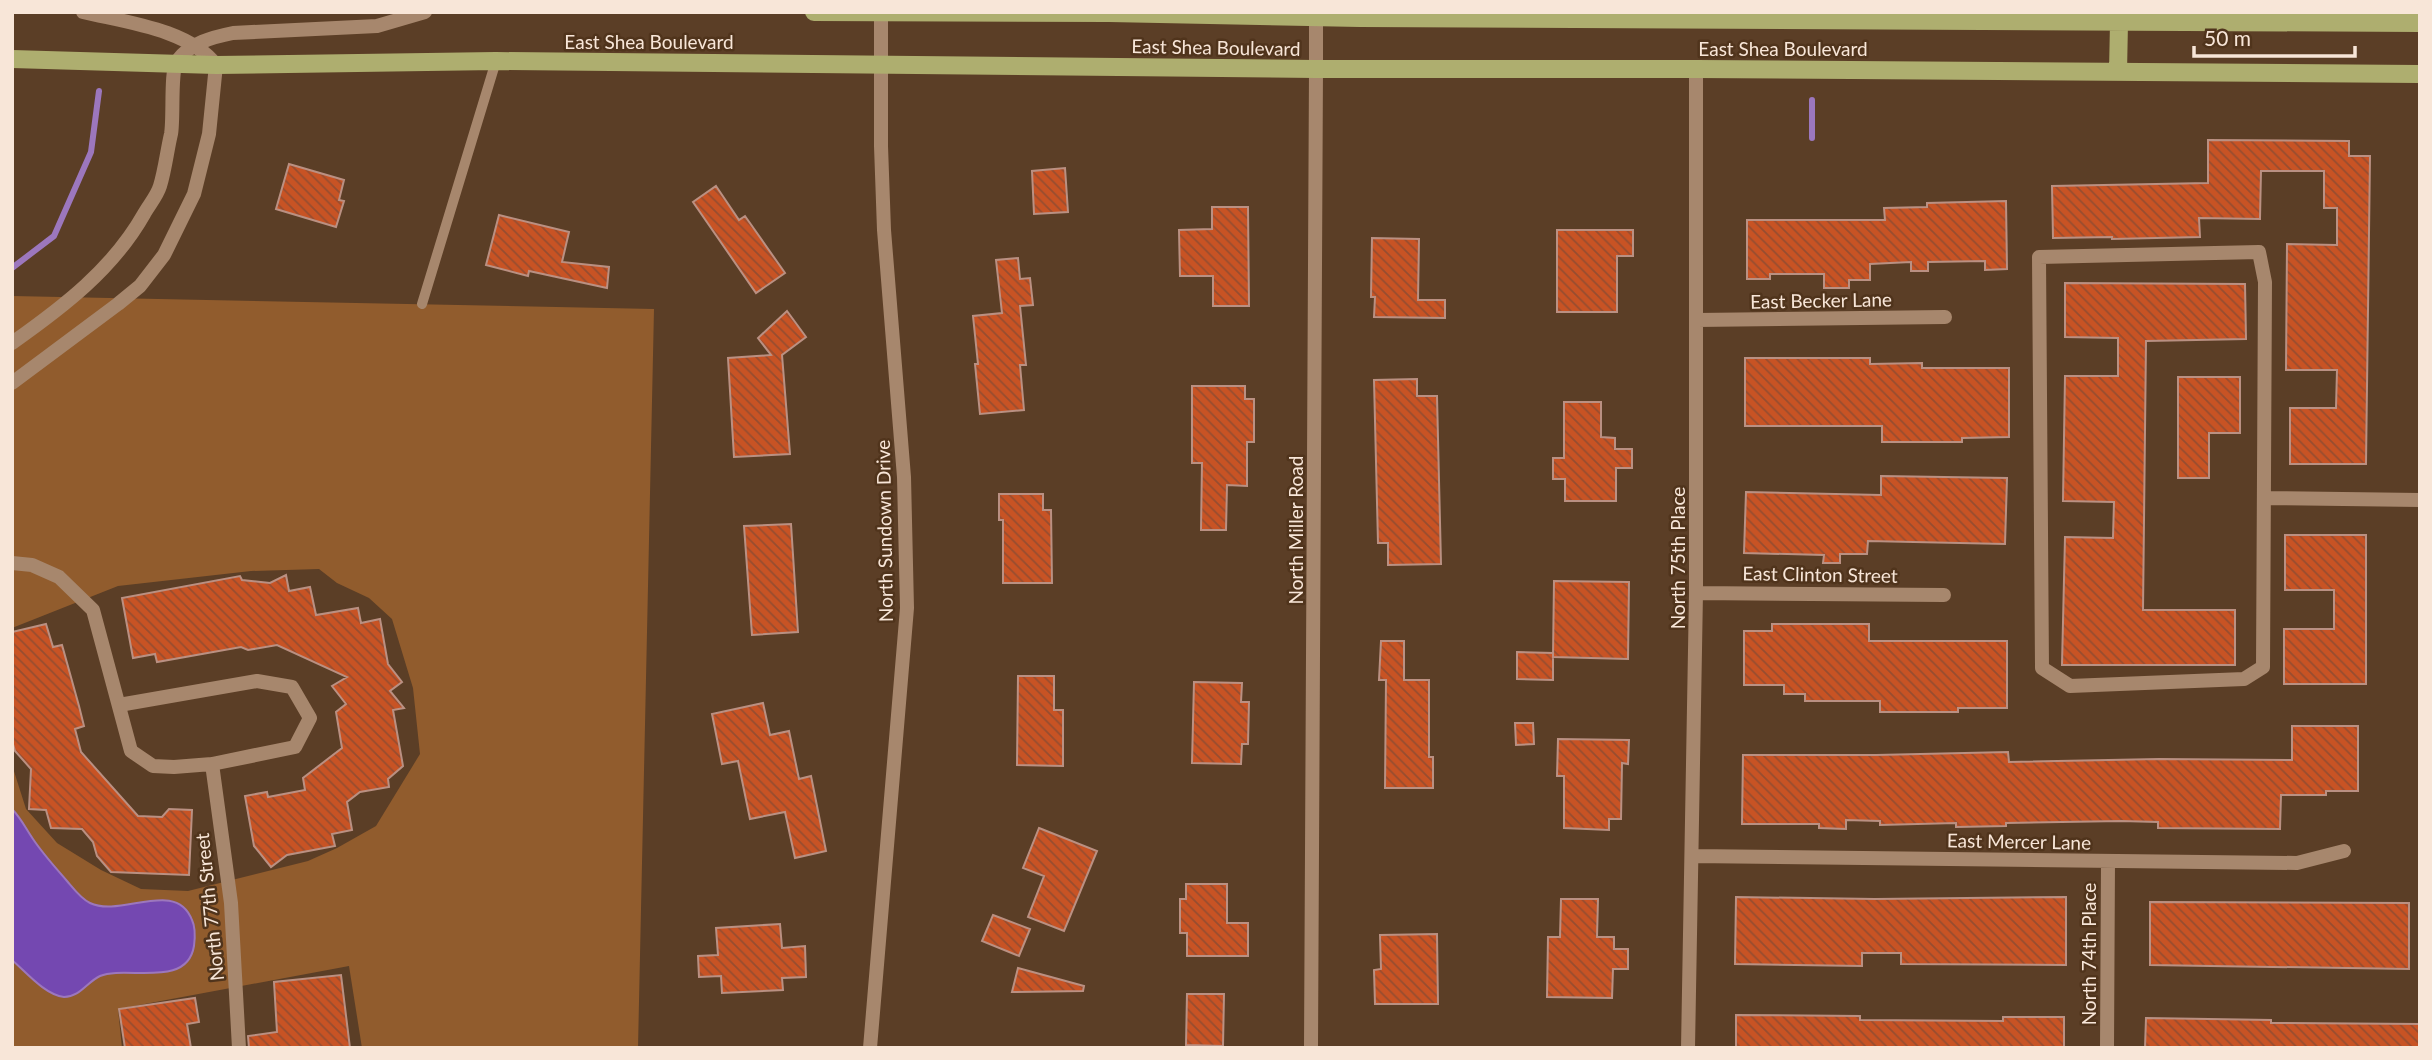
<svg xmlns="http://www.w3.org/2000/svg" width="2432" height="1060" viewBox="0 0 2432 1060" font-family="Lato,sans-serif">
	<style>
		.grass { fill: #915c2d }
		.water { fill: #7448b1; stroke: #9c77bd; stroke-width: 2 }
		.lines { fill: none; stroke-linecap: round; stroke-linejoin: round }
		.stream { stroke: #9c77bd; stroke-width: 6 }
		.building { fill: url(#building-back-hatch); stroke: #ba9082; stroke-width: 2 }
		.service { stroke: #a7876d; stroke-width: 10 }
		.minor { stroke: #a7876d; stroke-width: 14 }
		.tertiary { stroke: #a7876d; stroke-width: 14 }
		.primary { stroke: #aeae6f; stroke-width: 18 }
		.labels { text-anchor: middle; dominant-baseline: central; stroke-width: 5; stroke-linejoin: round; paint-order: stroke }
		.street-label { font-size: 19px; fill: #f8e6d8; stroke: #50341c }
	</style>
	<defs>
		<pattern id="building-back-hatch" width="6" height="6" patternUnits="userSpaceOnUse" patternTransform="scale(1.75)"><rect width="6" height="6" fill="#c85324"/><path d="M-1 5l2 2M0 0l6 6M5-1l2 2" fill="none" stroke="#964d30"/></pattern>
	</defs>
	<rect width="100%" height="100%" fill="#5b3e26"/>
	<!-- grass -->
	<path class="grass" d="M 12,296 L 654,309 L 638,1048 L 362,1048 L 349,966 L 118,1009 L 122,1048 L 12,1048 L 12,765 L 26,809 L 57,843 L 101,870 L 141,889 L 188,891 L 308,861 L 337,848 L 376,826 L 420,754 L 413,688 L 392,619 L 369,598 L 337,583 L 319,569 L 251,571 L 118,586 L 12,628 Z"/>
	<!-- water -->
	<path class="water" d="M 12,809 C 21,818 26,829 33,839 C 43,854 55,867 67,881 C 73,888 81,899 90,903 C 121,918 176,878 192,920 C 196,928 195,938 194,946 C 187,989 126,965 100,976 C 87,982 80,997 64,997 C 45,995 26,972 12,960 Z"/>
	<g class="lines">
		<!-- stream -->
		<path class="stream" d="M 1812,138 L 1812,100
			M 12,268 L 54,236 L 91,152 L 99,91"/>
	</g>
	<!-- building -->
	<path class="building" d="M 2208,140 L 2349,141 L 2349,156 L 2370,156 L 2366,464 L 2290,464 L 2290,408 L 2336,408 L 2337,370 L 2286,370 L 2287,244 L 2337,245 L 2337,208 L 2324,208 L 2324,171 L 2261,171 L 2260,219 L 2199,218 L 2200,237 L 2112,239 L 2112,237 L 2053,238 L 2052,186 L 2208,183 Z
		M 289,164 L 344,180 L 339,200 L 344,201 L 336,227 L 276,209 Z
		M 1065,168 L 1068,212 L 1034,214 L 1032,171 Z
		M 716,186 L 739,220 L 745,216 L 785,273 L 756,293 L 693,202 Z
		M 2006,201 L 2007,269 L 1985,270 L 1985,261 L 1928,262 L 1928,271 L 1911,271 L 1911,262 L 1870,264 L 1870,280 L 1849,280 L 1849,288 L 1824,288 L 1824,274 L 1770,274 L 1770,279 L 1747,279 L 1747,220 L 1885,220 L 1884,208 L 1927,207 L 1927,203 Z
		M 1212,207 L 1248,207 L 1249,306 L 1213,306 L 1213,276 L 1180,276 L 1179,230 L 1212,229 Z
		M 499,215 L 569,232 L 562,262 L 609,267 L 607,288 L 529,271 L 528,276 L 486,265 Z
		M 1557,230 L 1633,230 L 1633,256 L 1617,256 L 1617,312 L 1557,312 Z
		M 1372,238 L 1419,239 L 1418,300 L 1445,300 L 1445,318 L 1374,317 L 1375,297 L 1371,297 Z
		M 1018,258 L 1020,279 L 1030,278 L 1033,305 L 1020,306 L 1026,365 L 1020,365 L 1024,410 L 980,414 L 975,364 L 978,364 L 973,316 L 1002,313 L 996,260 Z
		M 2065,283 L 2245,284 L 2246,339 L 2146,341 L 2143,610 L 2235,610 L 2235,665 L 2062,665 L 2065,537 L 2113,538 L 2114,502 L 2063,501 L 2065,376 L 2118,376 L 2118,338 L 2065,337 Z
		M 787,311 L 806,337 L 782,355 L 790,454 L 734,457 L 728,358 L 771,355 L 758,338 Z
		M 1745,358 L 1870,358 L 1870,364 L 1922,363 L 1922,368 L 2009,368 L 2009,437 L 1962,438 L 1962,442 L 1882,442 L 1882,426 L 1745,426 Z
		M 2178,377 L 2240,377 L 2240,433 L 2209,433 L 2209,478 L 2178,478 Z
		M 1417,379 L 1417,396 L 1437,396 L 1441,564 L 1388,565 L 1388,543 L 1378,543 L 1374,380 Z
		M 1192,386 L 1245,386 L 1245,399 L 1254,399 L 1254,442 L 1247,442 L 1247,486 L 1227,485 L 1226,530 L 1201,530 L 1202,463 L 1192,463 Z
		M 1564,402 L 1601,402 L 1601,437 L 1615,438 L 1615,449 L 1632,449 L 1632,468 L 1616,468 L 1616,501 L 1565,501 L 1565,479 L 1553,479 L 1553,458 L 1564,458 Z
		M 1881,476 L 2007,478 L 2005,544 L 1868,541 L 1867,554 L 1840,554 L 1840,563 L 1823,563 L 1824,555 L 1744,553 L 1746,492 L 1881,495 Z
		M 999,494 L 1043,494 L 1043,510 L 1051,510 L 1052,583 L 1003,583 L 1003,520 L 999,520 Z
		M 791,524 L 798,632 L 752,635 L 744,526 Z
		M 2285,535 L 2366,535 L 2366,684 L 2284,684 L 2284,629 L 2334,629 L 2334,590 L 2285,590 Z
		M 286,575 L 289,591 L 310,587 L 316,615 L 358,608 L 361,623 L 380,619 L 388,664 L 402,682 L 390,691 L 404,708 L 393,710 L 403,766 L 388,779 L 389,787 L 360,792 L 347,802 L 352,830 L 332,834 L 335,846 L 287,855 L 271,867 L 254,846 L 245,796 L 267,792 L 268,797 L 305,790 L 303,778 L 342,748 L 336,712 L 346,704 L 332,686 L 347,677 L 277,645 L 248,650 L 241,647 L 157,662 L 155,654 L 133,658 L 122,598 L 240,576 L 242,580 L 270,583 Z
		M 1554,581 L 1629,582 L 1628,659 L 1553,657 Z
		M 46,624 L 53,647 L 62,645 L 79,706 L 84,726 L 75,729 L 81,752 L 138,816 L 162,817 L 169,809 L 192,810 L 189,875 L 111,872 L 97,856 L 93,842 L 82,829 L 51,828 L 46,810 L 29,809 L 31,769 L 15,751 L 12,741 L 12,632 Z
		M 1772,624 L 1869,624 L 1869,641 L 2007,641 L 2007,708 L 1958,708 L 1958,712 L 1880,712 L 1880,701 L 1805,701 L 1805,694 L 1784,694 L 1784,685 L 1744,685 L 1744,631 L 1772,631 Z
		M 1381,641 L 1404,641 L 1404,680 L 1429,680 L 1429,757 L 1433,757 L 1433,788 L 1385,788 L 1386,680 L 1379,680 Z
		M 1517,652 L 1553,653 L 1553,680 L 1517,679 Z
		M 1018,676 L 1054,676 L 1054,710 L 1063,710 L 1063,766 L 1017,765 Z
		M 1194,682 L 1242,683 L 1241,702 L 1249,702 L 1248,744 L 1242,744 L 1241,764 L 1192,763 Z
		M 763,703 L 770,735 L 789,731 L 799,779 L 811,776 L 826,851 L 795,858 L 785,812 L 750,819 L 738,761 L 722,764 L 712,714 Z
		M 1515,723 L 1533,723 L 1534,744 L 1516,745 Z
		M 2292,726 L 2358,726 L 2358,791 L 2326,791 L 2326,795 L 2281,795 L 2280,829 L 2158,828 L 2158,822 L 2121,821 L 2006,823 L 2006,826 L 1956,827 L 1956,823 L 1880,825 L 1880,821 L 1846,820 L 1846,829 L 1819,828 L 1819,824 L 1742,824 L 1743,755 L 1876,755 L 2008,752 L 2009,762 L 2159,759 L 2292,760 Z
		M 1558,739 L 1629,740 L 1628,764 L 1622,763 L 1621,819 L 1609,819 L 1609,830 L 1564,828 L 1564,776 L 1557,776 Z
		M 1039,828 L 1097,851 L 1064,931 L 1028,917 L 1044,876 L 1023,868 Z
		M 1186,884 L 1227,884 L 1227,923 L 1248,923 L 1248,956 L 1187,956 L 1187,933 L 1180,933 L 1180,899 L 1186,899 Z
		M 1736,897 L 1875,899 L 2066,897 L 2066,965 L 1901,964 L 1901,953 L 1862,953 L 1862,966 L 1735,964 Z
		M 1561,899 L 1598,899 L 1597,937 L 1614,937 L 1614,949 L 1628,949 L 1628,969 L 1613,969 L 1612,998 L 1547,997 L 1548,937 L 1560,937 Z
		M 2150,902 L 2409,903 L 2409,969 L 2150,965 Z
		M 993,915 L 1030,929 L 1019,956 L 982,941 Z
		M 780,924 L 782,948 L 805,946 L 806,977 L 782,978 L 783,990 L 722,993 L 721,976 L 699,977 L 698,956 L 718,955 L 716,928 Z
		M 1437,934 L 1438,1004 L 1375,1004 L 1374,970 L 1381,969 L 1380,935 Z
		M 1018,968 L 1084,986 L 1083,991 L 1012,992 Z
		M 341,975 L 350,1048 L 249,1048 L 248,1036 L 277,1032 L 274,982 Z
		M 1187,994 L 1224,994 L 1223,1046 L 1186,1045 Z
		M 195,998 L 199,1022 L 187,1024 L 191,1048 L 125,1048 L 119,1009 Z
		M 1736,1015 L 1860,1016 L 1860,1020 L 2003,1021 L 2003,1017 L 2064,1017 L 2064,1048 L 1736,1048 Z
		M 2146,1018 L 2271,1020 L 2271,1023 L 2420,1024 L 2420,1048 L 2145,1048 Z"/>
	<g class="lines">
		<!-- service -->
		<path class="service" d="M 422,304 L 496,61"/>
		<!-- minor -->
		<path class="minor" d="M 2259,252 L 2265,282 L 2263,667 L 2244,679 L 2070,686 L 2042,668 L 2039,257 Z
			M 1697,320 L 1945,317
			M 12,343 C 63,307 113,269 144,214 C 149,205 157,196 160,186 C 165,170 167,151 171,134 C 174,118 170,71 177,61 C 190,43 213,37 233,33 L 377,26 L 425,12
			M 12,383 L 118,304 L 140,286 L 164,255 L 194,194 L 209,134 L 216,65 C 189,29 124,22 83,12
			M 2264,498 L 2420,500
			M 12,563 L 32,565 L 59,577 L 93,610 L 131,751 L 153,766 L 174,767 L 212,764 L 295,747 L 310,718 L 292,687 L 257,681 L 119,705
			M 1696,593 L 1944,595
			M 212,764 L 231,903 L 239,1048
			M 1693,856 L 2297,863 L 2344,851
			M 870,1048 L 907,608 L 904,477 L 884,230 L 881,146 L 881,13
			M 1311,1048 L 1316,69
			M 1688,1048 L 1696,593 L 1696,69
			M 2107,1048 L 2108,861"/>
		<!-- tertiary -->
		<path class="tertiary" d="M 1316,69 L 1316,12"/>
		<!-- primary -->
		<path class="primary" d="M 814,12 L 1109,13 L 1360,18 L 2420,23
			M 12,59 L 216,65 L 496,61 L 1316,69 L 1696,69 L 2420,74
			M 2118,72 L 2119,23"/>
	</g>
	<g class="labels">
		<!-- street labels -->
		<g class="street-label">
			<text x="649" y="41">East Shea Boulevard</text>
			<text transform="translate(1216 47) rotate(1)">East Shea Boulevard</text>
			<text x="1783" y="48">East Shea Boulevard</text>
			<text transform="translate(1821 300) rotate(-1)">East Becker Lane</text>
			<text transform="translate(1295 530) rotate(-90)">North Miller Road</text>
			<text transform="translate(884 531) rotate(-91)">North Sundown Drive</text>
			<text transform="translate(1677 558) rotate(-90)">North 75th Place</text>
			<text transform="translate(1820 574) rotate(1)">East Clinton Street</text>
			<text transform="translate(2019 841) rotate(1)">East Mercer Lane</text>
			<text transform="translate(209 907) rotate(-96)">North 77th Street</text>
			<text transform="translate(2088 954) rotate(-90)">North 74th Place</text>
		</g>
	</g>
	<!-- border -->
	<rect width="2432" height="1060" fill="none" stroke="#f8e6d8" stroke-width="28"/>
	<!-- scale -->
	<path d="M2194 46v10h161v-10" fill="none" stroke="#f8e6d8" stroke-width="3.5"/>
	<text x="2204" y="46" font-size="21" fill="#f8e6d8" stroke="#50341c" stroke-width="5" paint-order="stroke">50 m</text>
</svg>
